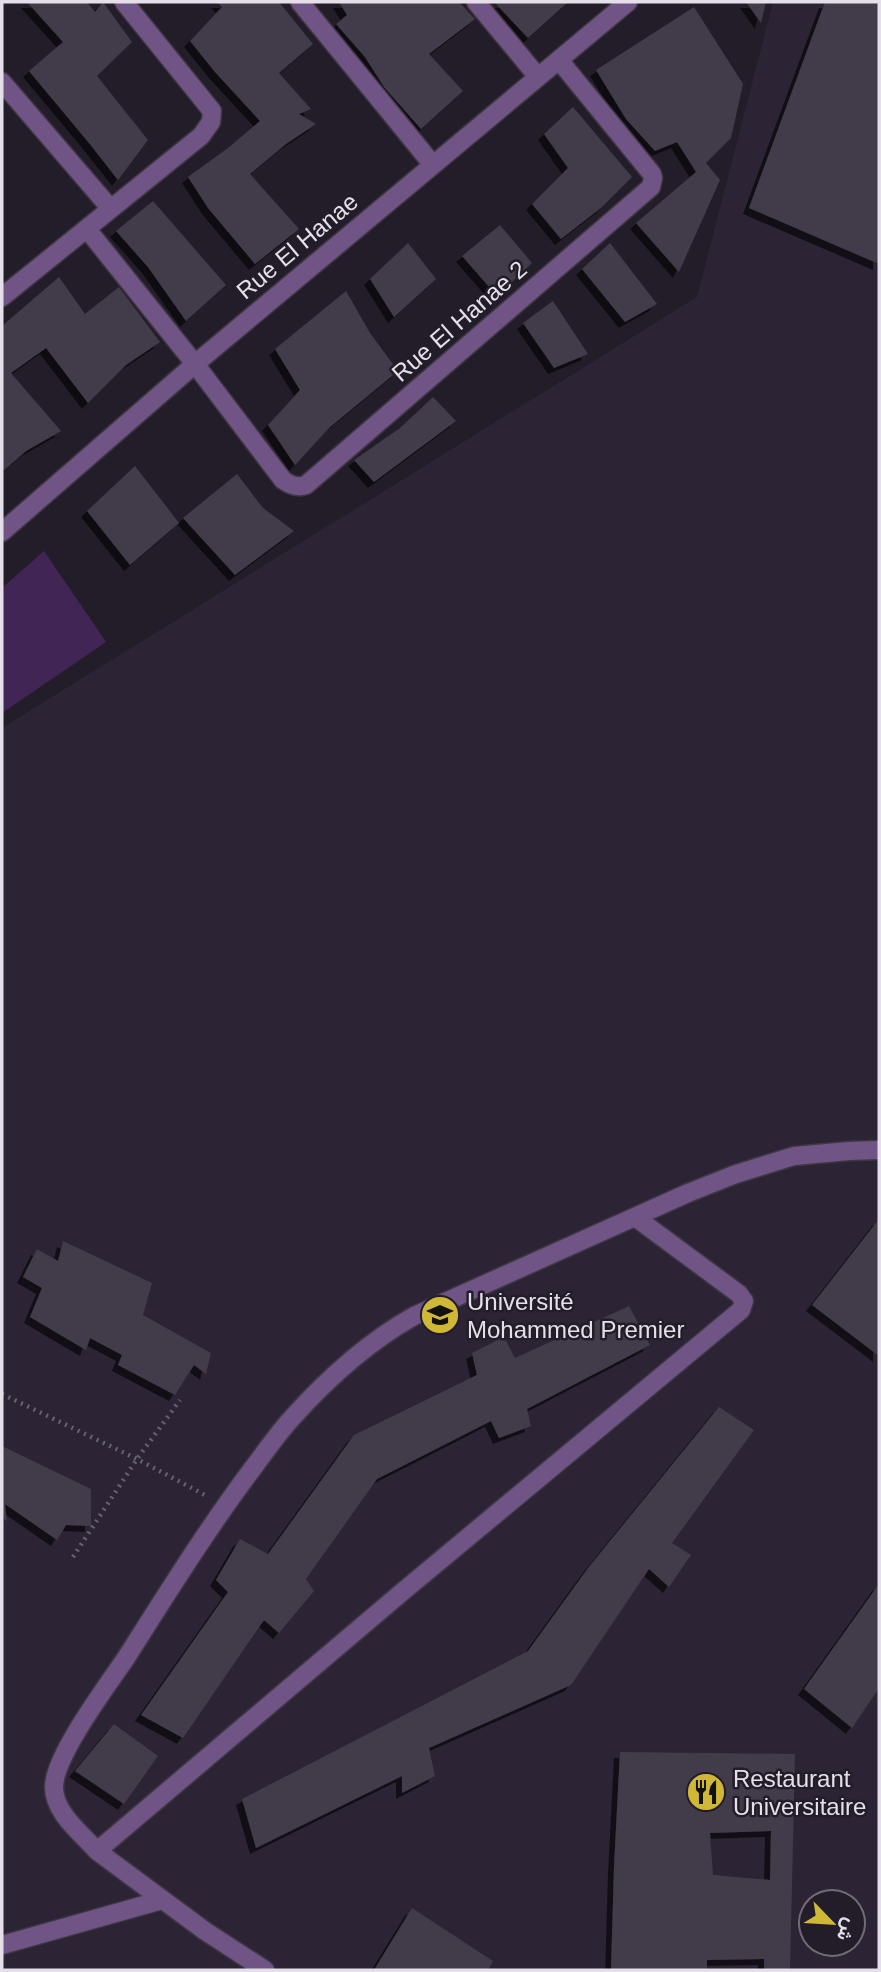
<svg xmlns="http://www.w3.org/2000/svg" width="881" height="1972" viewBox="0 0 881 1972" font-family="Arial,Vazirmatn,sans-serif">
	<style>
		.built { fill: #2c2335; fill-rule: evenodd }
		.green { fill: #412655 }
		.building { fill: #423b49; fill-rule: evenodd; filter: url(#shadow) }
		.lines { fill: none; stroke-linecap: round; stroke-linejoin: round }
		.minor-casing { stroke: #3e3844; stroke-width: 21 }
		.path { stroke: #67626d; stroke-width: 4.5; stroke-dasharray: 2 5; stroke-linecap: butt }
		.minor { stroke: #6f5485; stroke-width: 18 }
		.labels { text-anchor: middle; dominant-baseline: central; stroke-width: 5; stroke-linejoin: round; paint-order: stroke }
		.street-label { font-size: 24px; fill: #e4dfe8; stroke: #231d29 }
		.poi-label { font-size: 24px; fill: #e4dfe8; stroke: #231d29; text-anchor: start }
	</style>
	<defs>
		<filter id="shadow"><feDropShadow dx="-6" dy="6" stdDeviation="0" flood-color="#0009"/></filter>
	</defs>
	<rect width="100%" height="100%" fill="#231d29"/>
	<!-- built -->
	<path class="built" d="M 773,2 L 879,2 L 879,1970 L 2,1970 L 2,728 L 697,297 ZM 811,1902 L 853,1902 L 853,1944 L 811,1944 Z"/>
	<!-- green -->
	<path class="green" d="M 44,551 L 106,642 L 2,713 L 2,588 Z"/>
	<!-- building -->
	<path class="building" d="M 27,2 L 87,2 L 95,12 L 103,2 L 132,42 L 97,76 L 148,140 L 118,180 L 89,143 L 29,71 L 63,42 Z
		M 217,2 L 279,2 L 313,44 L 279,73 L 311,109 L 299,114 L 316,124 L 286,144 L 250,174 L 299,229 L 255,264 L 208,208 L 188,177 L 228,148 L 260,121 L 215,72 L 190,41 L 222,7 Z
		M 339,2 L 459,2 L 475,19 L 429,54 L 463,91 L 421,129 L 384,87 L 365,57 L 336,24 L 347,15 Z
		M 498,2 L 568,2 L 528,38 L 496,4 Z
		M 746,2 L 766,2 L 761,23 Z
		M 825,2 L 879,2 L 879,264 L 749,208 Z
		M 694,7 L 743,84 L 731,138 L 706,163 L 720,180 L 679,272 L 636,223 L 696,172 L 677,142 L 655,151 L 626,119 L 596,70 Z
		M 573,107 L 632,177 L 602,207 L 561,239 L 532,204 L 568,168 L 544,134 Z
		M 153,201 L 226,285 L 186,321 L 148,267 L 116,231 Z
		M 500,225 L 532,263 L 497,296 L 462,256 Z
		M 408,243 L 436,279 L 394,317 L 370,279 Z
		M 610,243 L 657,304 L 625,322 L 582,269 Z
		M 59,277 L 85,314 L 119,287 L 160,342 L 126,365 L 88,403 L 46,348 L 11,373 L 61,431 L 26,451 L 2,472 L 2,326 Z
		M 346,291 L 370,333 L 398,371 L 330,427 L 295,465 L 268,425 L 300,390 L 275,349 Z
		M 553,301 L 588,354 L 554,368 L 523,323 Z
		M 433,397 L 456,421 L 374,482 L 354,460 L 400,428 Z
		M 135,466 L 179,523 L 130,565 L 87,511 Z
		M 237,474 L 263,508 L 294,531 L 235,575 L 183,518 Z
		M 879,1219 L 879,1356 L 812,1305 Z
		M 63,1241 L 152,1283 L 143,1315 L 211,1353 L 206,1374 L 194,1365 L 175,1395 L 118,1365 L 122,1355 L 90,1338 L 86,1350 L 30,1317 L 42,1288 L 23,1277 L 37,1249 L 58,1261 Z
		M 629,1306 L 650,1345 L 527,1409 L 531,1426 L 499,1438 L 491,1421 L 377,1479 L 306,1579 L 314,1591 L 279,1633 L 264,1620 L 183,1738 L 141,1715 L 228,1592 L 216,1580 L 240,1539 L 268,1554 L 354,1435 L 477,1375 L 472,1353 L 504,1337 L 515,1358 Z
		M 719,1407 L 754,1430 L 672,1543 L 691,1555 L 669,1587 L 649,1569 L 571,1685 L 429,1748 L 435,1776 L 402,1793 L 402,1776 L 256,1848 L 242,1799 L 528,1651 L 588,1568 Z
		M 2,1446 L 91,1489 L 91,1526 L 66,1525 L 57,1540 L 5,1504 L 7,1521 L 2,1518 Z
		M 879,1584 L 879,1688 L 852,1728 L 804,1689 Z
		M 114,1724 L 158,1756 L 124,1804 L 75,1771 Z
		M 620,1752 L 795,1754 L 790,1970 L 764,1970 L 764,1959 L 707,1960 L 707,1970 L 611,1970 L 614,1867 ZM 771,1831 L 770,1880 L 713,1875 L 710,1833 Z
		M 412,1908 L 493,1961 L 488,1970 L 374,1970 Z"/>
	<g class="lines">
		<!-- minor casing -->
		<g class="minor-casing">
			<path id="minor" d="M 300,2 L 433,165
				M 476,2 L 538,77
				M 2,82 L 111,209
				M 87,229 L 195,364 L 283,480 C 290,485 298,488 306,485 L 651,187 L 653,178 L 652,174 L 559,60
				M 2,297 L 201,136 L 211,122 L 212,111 L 124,2
				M 2,532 L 195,364 L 628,2
				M 97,1851 C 81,1833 53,1812 54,1786 C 55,1755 107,1686 126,1658 C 168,1592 209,1526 256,1464 C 268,1448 279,1432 292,1418 C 327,1379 368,1342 414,1316 L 688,1193 L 736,1174 L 794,1156 L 849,1151 L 879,1150
				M 2,1945 L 162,1900
				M 265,1970 L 205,1931 L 97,1851 L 401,1593 L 741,1310 L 744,1301 L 739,1294 L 635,1217"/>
		</g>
		<!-- path -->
		<path class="path" d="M 2,1394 L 137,1459 L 205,1495
			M 73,1557 L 137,1459 L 180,1400"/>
		<!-- minor -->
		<use href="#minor" class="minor"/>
	</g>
	<!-- icons -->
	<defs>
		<g id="university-disc" transform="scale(2.0125)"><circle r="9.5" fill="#d0b837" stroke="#231d29"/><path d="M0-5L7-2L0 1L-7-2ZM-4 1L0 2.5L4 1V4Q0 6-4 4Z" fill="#111"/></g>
		<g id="restaurant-disc" transform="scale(2.0125)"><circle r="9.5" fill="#d0b837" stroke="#231d29"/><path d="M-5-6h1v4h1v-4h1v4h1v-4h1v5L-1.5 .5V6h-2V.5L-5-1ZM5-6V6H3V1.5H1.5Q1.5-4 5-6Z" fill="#111"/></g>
	</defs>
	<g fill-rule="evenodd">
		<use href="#university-disc" x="440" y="1315"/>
		<use href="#restaurant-disc" x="706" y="1792"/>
	</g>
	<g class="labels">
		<!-- street labels -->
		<g class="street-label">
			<text transform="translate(297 246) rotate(-40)">Rue El Hanae</text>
			<text transform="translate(459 321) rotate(-41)">Rue El Hanae 2</text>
		</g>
		<!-- poi labels -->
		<g class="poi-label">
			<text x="467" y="1301">Université<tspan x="467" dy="28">Mohammed Premier</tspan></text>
			<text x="733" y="1778">Restaurant<tspan x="733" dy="28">Universitaire</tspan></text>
		</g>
	</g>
	<!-- border -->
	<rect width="881" height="1972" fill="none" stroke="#e4dfe8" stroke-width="7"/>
	<!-- north arrow -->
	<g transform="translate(832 1923) rotate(115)"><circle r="33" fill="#231d29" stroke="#706b75" stroke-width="2"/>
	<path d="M0-5L12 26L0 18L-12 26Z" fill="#d0b837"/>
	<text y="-10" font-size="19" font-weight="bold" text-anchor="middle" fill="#e4dfe8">ش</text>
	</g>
</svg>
